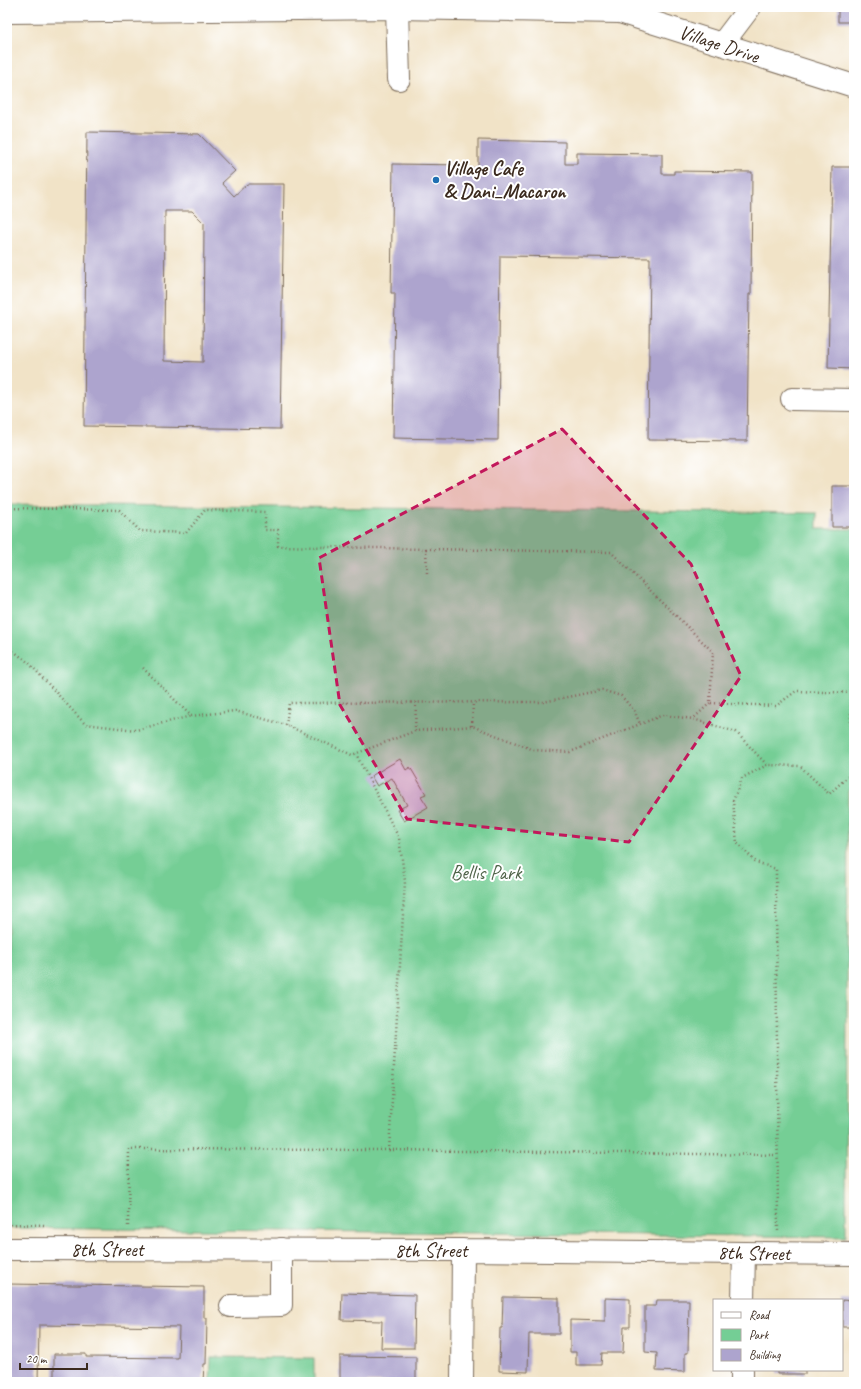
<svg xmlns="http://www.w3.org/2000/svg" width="861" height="1389" viewBox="0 0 861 1389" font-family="Caveat,sans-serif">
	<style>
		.green { fill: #74ce95; stroke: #587c5a }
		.building { fill: #ada4ce; fill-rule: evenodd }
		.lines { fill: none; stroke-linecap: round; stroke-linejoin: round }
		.minor-casing { stroke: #7b6b59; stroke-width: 24 }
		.path { stroke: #7b6b59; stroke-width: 2.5; stroke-dasharray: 1 3; stroke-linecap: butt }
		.minor { stroke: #fff; stroke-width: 22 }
		.marked { fill: #c2185b; fill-opacity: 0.2; stroke: #c2185b; stroke-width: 3; stroke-dasharray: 8 5; stroke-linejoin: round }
		.poi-dot { fill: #1f6fb2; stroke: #fff; stroke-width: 1.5 }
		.labels { text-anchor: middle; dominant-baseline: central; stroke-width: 4; stroke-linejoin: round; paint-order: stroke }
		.street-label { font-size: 20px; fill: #3b2a1e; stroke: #fff }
		.poi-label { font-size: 20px; font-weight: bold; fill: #3b2a1e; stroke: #fff; text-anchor: start }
		.park-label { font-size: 20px; fill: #4f6348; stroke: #fff }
	</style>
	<rect width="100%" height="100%" fill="#fff"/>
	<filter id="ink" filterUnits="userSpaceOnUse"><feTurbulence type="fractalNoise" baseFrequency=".025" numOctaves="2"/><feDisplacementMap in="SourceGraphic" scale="8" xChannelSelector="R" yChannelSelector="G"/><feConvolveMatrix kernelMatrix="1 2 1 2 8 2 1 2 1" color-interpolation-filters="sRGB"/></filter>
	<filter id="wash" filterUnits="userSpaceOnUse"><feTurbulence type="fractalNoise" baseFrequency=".012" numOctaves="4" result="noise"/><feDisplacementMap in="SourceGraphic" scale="16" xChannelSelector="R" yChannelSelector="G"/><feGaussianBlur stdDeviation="0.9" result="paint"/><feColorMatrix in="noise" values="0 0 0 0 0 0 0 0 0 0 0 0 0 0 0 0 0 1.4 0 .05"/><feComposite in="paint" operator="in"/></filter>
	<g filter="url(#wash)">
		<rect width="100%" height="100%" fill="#f1e3c7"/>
		<!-- green -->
		<path class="green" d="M 7,504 L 817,513 L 817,529 L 854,529 L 854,786 L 848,791 L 846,1237 L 7,1228 Z
			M 211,1357 L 314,1358 L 314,1382 L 210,1382 Z"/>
		<g id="blocks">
			<!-- building -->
			<path class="building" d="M 838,7 L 854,7 L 854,22 L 838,22 Z
				M 87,132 L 199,134 L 235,171 L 222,183 L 234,196 L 247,184 L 284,184 L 280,429 L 84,426 ZM 165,211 L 192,211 L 204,223 L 203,362 L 164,361 Z
				M 478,140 L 565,142 L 565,164 L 577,164 L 577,153 L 662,154 L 662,174 L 674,174 L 674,171 L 752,172 L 751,294 L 749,294 L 747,441 L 648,440 L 650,258 L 500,256 L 498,440 L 393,438 L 395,293 L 391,293 L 393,164 L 466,165 L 466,169 L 478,169 Z
				M 832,167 L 854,167 L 854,369 L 828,368 Z
				M 832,486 L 854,486 L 854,527 L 832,527 Z
				M 400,759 L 406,770 L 410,767 L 426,794 L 421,796 L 428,807 L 404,821 L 397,810 L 407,805 L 392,778 L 377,786 L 371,776 Z
				M 7,1284 L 204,1287 L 204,1318 L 207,1318 L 206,1364 L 204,1364 L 203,1382 L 54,1382 L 54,1354 L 86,1354 L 86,1357 L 178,1358 L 179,1327 L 39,1325 L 38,1382 L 7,1382 Z
				M 342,1293 L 415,1295 L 414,1348 L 381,1348 L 382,1321 L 341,1320 Z
				M 503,1297 L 559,1298 L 559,1334 L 529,1334 L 528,1372 L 499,1371 L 500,1328 L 502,1328 Z
				M 605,1298 L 630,1299 L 630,1327 L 624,1327 L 623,1353 L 602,1353 L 601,1365 L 576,1365 L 576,1352 L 570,1352 L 570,1320 L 605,1321 Z
				M 657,1300 L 689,1300 L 688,1353 L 685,1353 L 685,1372 L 656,1371 L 657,1353 L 645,1352 L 645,1306 L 656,1306 Z
				M 842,1300 L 854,1301 L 854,1327 L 842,1327 Z
				M 340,1356 L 416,1357 L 416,1382 L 340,1382 Z
				M 777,1370 L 805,1370 L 805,1374 L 777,1374 Z"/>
		</g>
	</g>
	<g filter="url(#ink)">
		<use href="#blocks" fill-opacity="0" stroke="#7b6b59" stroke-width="1"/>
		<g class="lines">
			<!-- minor casing -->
			<g class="minor-casing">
				<path id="minor" d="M 397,8 L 399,79
					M 7,12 L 397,8 L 620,12 L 854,86
					M 722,44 L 750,7
					M 792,399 L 854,400
					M 7,1249 L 463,1250 L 854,1254
					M 743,1300 L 744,1253
					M 231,1306 L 281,1305 L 281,1249
					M 462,1382 L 463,1250
					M 742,1382 L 742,1370"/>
			</g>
			<!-- path -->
			<path class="path" d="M 7,508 L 119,510 L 140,531 L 186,533 L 205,510 L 265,512 L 265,530 L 278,530 L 278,546 L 426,549
				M 427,573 L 426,549 L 611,552 L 713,652 L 710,703 L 776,706 L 796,691 L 854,693
				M 7,646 L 29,663 L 85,724 L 136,730 L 191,716
				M 143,668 L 191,716 L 235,711 L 286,725 L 352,755 L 415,731 L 472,726 L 534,750 L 570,752 L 663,715 L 693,719
				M 851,693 L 851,738 L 854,738
				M 710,703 L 693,719 L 736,732 L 767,765 L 800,766 L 829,794 L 854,771
				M 286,725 L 289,703 L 543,702 L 602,690 L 621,696 L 634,710 L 640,724
				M 472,726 L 473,702
				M 415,731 L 416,702
				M 767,765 L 742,778 L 733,801 L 737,843 L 756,862 L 776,869 L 778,1232
				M 389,1150 L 777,1155
				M 7,1224 L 45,1225
				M 128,1226 L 129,1149 L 389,1150 L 405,881 L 399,838 L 356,754"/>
			<!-- minor -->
			<use href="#minor" class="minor"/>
		</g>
	</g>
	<!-- marked area -->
	<path class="marked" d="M 562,429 L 691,564 L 741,676 L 629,842 L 407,819 L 340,705 L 319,558 Z"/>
	<!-- markers -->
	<circle class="poi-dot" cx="436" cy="180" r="4"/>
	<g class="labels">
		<!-- street labels -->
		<g class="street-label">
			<text transform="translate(719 44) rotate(18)">Village Drive</text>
			<text x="107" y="1249">8th Street</text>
			<text x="431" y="1250">8th Street</text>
			<text transform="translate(754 1253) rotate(1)">8th Street</text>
		</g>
		<!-- poi labels -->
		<g class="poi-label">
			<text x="444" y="168">Village Cafe<tspan x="444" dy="23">&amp; Dani_Macaron</tspan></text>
		</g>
		<!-- park labels -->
		<g class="park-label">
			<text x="486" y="872">Bellis Park</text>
		</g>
	</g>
	<!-- margin -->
	<rect width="861" height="1389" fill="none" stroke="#fff" stroke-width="24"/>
	<!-- legend -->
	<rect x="713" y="1299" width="130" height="72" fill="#ffffff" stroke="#b1aaa5"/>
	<rect x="721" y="1312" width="20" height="6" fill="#ffffff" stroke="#b1aaa5"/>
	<text x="749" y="1319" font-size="12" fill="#3b2a1e">Road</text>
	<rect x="721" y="1329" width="20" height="12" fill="#74ce95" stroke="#b1aaa5"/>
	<text x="749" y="1339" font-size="12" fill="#3b2a1e">Park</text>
	<rect x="721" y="1349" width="20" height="12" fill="#ada4ce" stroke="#b1aaa5"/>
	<text x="749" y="1359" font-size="12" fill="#3b2a1e">Building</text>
	<!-- scale -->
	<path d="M20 1363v6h67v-6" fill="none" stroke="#3b2a1e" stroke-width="2"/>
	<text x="26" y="1363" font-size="12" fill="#3b2a1e" stroke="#ffffff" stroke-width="3" paint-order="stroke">20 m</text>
</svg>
